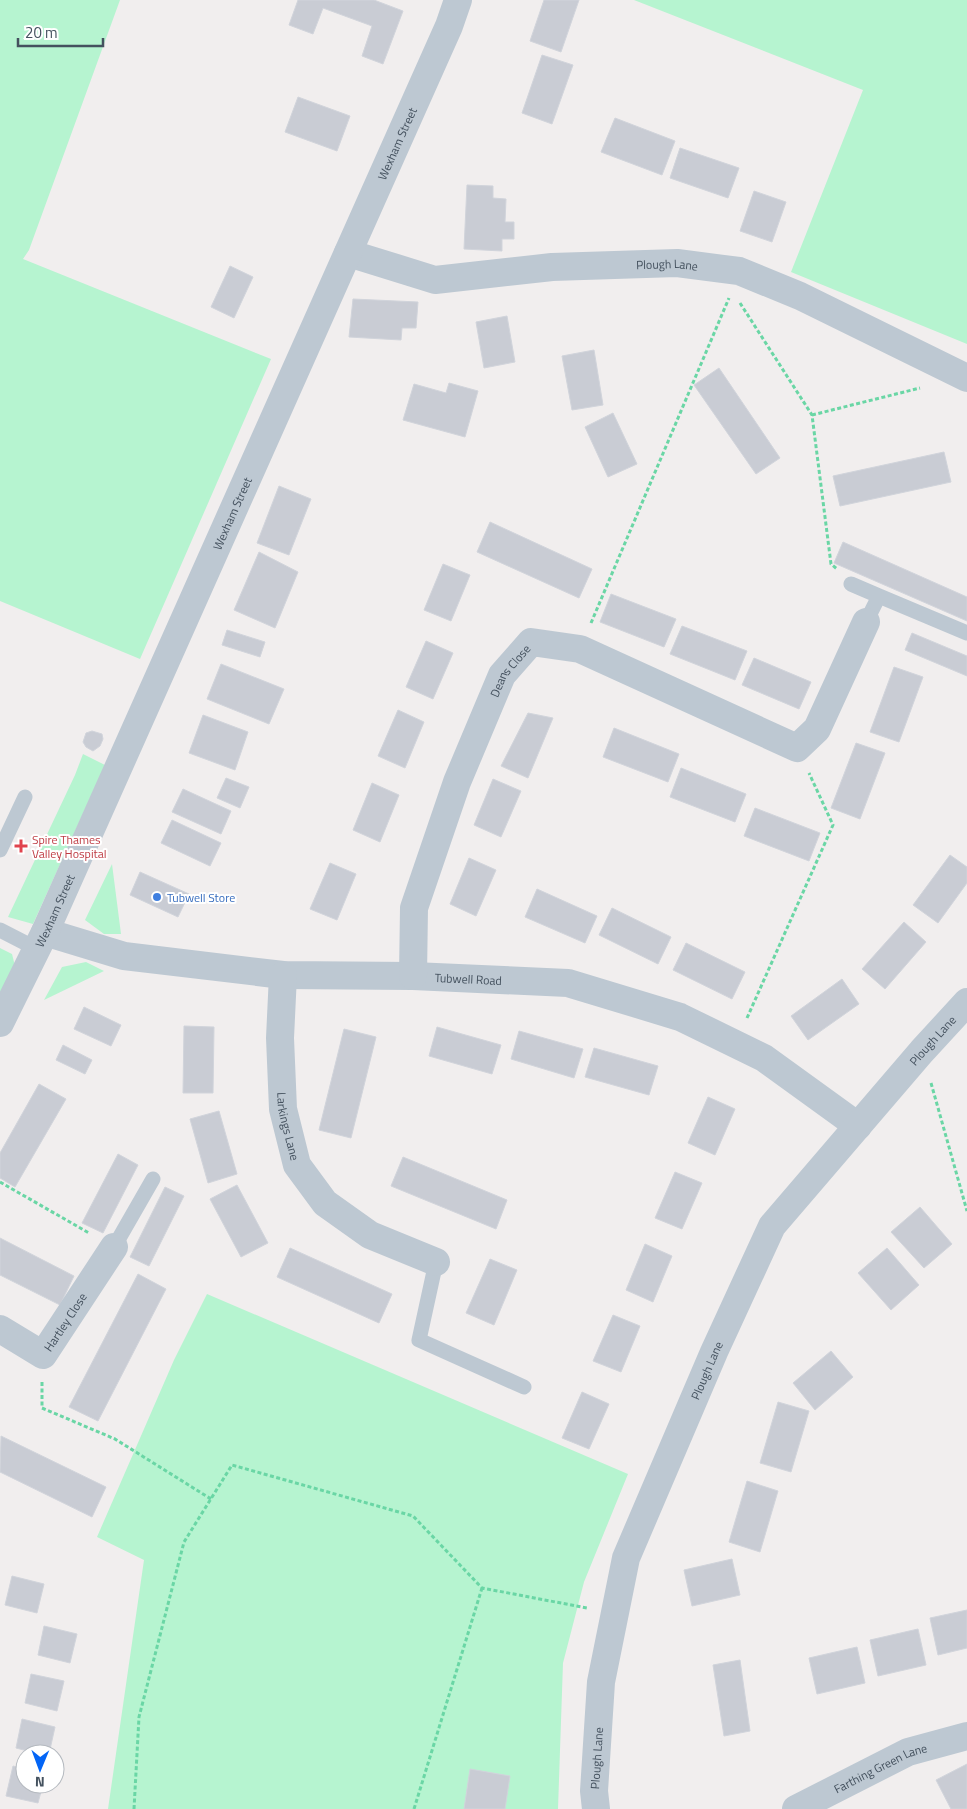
<svg xmlns="http://www.w3.org/2000/svg" width="967" height="1809" viewBox="0 0 967 1809" font-family="'Titillium Web',sans-serif">
	<style>
		.green { fill: #b6f4d0 }
		.building { fill: #c9ccd4; stroke: #d1d4db }
		.lines { fill: none; stroke-linecap: round; stroke-linejoin: round }
		.path { stroke: #6ad6a5; stroke-width: 3; stroke-dasharray: 4 2.5; stroke-linecap: butt }
		.service { stroke: #bdc8d2; stroke-width: 15 }
		.minor { stroke: #bdc8d2; stroke-width: 28 }
		.tertiary { stroke: #bdc8d2; stroke-width: 28 }
		.health-dot { fill: #e0444e; stroke: #fff; stroke-width: 2 }
		.shop-dot { fill: #3f7fe0; stroke: #fff; stroke-width: 2 }
		.labels { text-anchor: middle; dominant-baseline: central; stroke-width: 4; stroke-linejoin: round; paint-order: stroke }
		.street-label { font-size: 12px; fill: #44515e; stroke: #fff }
		.health-label { font-size: 12px; fill: #be3a42; stroke: #fff; text-anchor: start }
		.shop-label { font-size: 12px; fill: #366cbe; stroke: #fff; text-anchor: start }
	</style>
	<rect width="100%" height="100%" fill="#f1eeee"/>
	<!-- green -->
	<path class="green" d="M 0,0 L 120,0 L 29,250 L 23,259 L 271,359 L 140,659 L 0,601 Z
		M 634,0 L 967,0 L 967,344 L 791,272 L 863,90 Z
		M 83,754 L 105,765 L 33,924 L 8,917 L 75,775 Z
		M 112,864 L 121,934 L 104,934 L 85,920 Z
		M 0,948 L 12,954 L 16,970 L 0,1001 Z
		M 86,962 L 104,971 L 44,1000 L 62,967 Z
		M 207,1294 L 628,1474 L 584,1582 L 563,1663 L 558,1809 L 108,1809 L 144,1560 L 97,1537 L 174,1360 Z"/>
	<!-- building -->
	<path class="building" d="M 298,0 L 374,0 L 403,11 L 383,64 L 362,56 L 372,26 L 323,8 L 313,34 L 289,25 Z
		M 544,0 L 579,0 L 561,52 L 530,41 Z
		M 542,55 L 573,65 L 552,124 L 522,113 Z
		M 298,97 L 350,116 L 337,151 L 285,132 Z
		M 615,118 L 675,141 L 662,175 L 601,152 Z
		M 680,148 L 739,168 L 728,198 L 670,178 Z
		M 467,185 L 493,186 L 493,198 L 506,199 L 505,222 L 514,222 L 514,239 L 502,239 L 502,251 L 464,249 Z
		M 754,191 L 786,202 L 772,242 L 740,231 Z
		M 230,266 L 253,277 L 234,318 L 211,307 Z
		M 353,299 L 418,302 L 416,328 L 402,328 L 401,340 L 349,337 Z
		M 507,316 L 515,362 L 484,368 L 476,322 Z
		M 594,350 L 603,405 L 572,410 L 562,356 Z
		M 719,368 L 780,458 L 756,474 L 694,385 Z
		M 449,383 L 478,391 L 465,437 L 403,420 L 414,384 L 446,393 Z
		M 613,413 L 637,464 L 608,477 L 585,427 Z
		M 944,452 L 951,482 L 840,506 L 833,476 Z
		M 279,486 L 311,499 L 289,555 L 257,543 Z
		M 490,522 L 592,569 L 579,598 L 477,552 Z
		M 843,542 L 967,597 L 967,621 L 834,563 Z
		M 259,552 L 298,572 L 275,628 L 234,610 Z
		M 443,564 L 470,575 L 451,621 L 424,610 Z
		M 611,594 L 676,619 L 664,647 L 600,622 Z
		M 682,626 L 747,651 L 735,680 L 670,654 Z
		M 227,630 L 265,642 L 260,657 L 222,645 Z
		M 912,633 L 967,656 L 967,676 L 905,650 Z
		M 426,641 L 453,653 L 433,699 L 406,687 Z
		M 754,658 L 811,682 L 799,709 L 742,685 Z
		M 221,664 L 284,689 L 269,724 L 207,699 Z
		M 894,667 L 923,677 L 899,742 L 870,732 Z
		M 398,710 L 424,722 L 405,768 L 378,756 Z
		M 528,713 L 553,718 L 528,778 L 501,766 Z
		M 203,715 L 248,732 L 235,770 L 189,753 Z
		M 614,728 L 679,754 L 668,782 L 603,757 Z
		M 92,731 L 102,734 L 103,739 L 100,746 L 93,751 L 86,747 L 83,742 L 86,733 Z
		M 856,743 L 885,753 L 860,819 L 831,808 Z
		M 681,768 L 746,794 L 735,822 L 670,797 Z
		M 226,778 L 249,787 L 240,808 L 217,798 Z
		M 493,779 L 521,791 L 501,837 L 474,825 Z
		M 372,783 L 399,795 L 380,842 L 353,830 Z
		M 183,789 L 231,811 L 221,834 L 172,812 Z
		M 755,808 L 820,833 L 809,861 L 744,836 Z
		M 172,820 L 221,843 L 210,866 L 161,843 Z
		M 950,855 L 967,867 L 967,883 L 938,923 L 913,905 Z
		M 469,858 L 496,870 L 476,916 L 450,904 Z
		M 330,863 L 356,874 L 337,920 L 310,909 Z
		M 140,872 L 189,894 L 178,917 L 130,895 Z
		M 537,889 L 597,916 L 585,943 L 525,917 Z
		M 612,908 L 671,937 L 658,964 L 599,935 Z
		M 904,922 L 926,942 L 885,989 L 862,969 Z
		M 686,943 L 745,972 L 732,999 L 673,970 Z
		M 842,979 L 859,1004 L 808,1040 L 791,1016 Z
		M 84,1007 L 121,1025 L 111,1046 L 74,1029 Z
		M 184,1026 L 214,1027 L 213,1093 L 183,1093 Z
		M 437,1027 L 501,1045 L 492,1074 L 429,1056 Z
		M 344,1029 L 376,1037 L 351,1138 L 319,1130 Z
		M 519,1031 L 583,1049 L 574,1078 L 511,1059 Z
		M 63,1045 L 92,1060 L 85,1074 L 56,1060 Z
		M 594,1048 L 658,1066 L 649,1095 L 585,1077 Z
		M 39,1084 L 66,1099 L 15,1187 L 0,1178 L 0,1153 Z
		M 708,1097 L 735,1109 L 715,1155 L 688,1143 Z
		M 219,1111 L 237,1174 L 208,1183 L 190,1119 Z
		M 118,1154 L 138,1165 L 103,1233 L 82,1223 Z
		M 403,1157 L 507,1200 L 496,1229 L 391,1186 Z
		M 675,1172 L 702,1183 L 682,1229 L 655,1218 Z
		M 237,1185 L 268,1243 L 241,1257 L 210,1199 Z
		M 165,1187 L 184,1196 L 149,1266 L 130,1257 Z
		M 920,1207 L 952,1244 L 924,1268 L 891,1232 Z
		M 0,1238 L 74,1276 L 60,1305 L 0,1275 Z
		M 645,1244 L 672,1256 L 653,1302 L 626,1290 Z
		M 290,1248 L 392,1294 L 379,1323 L 277,1277 Z
		M 887,1248 L 919,1285 L 891,1310 L 858,1273 Z
		M 490,1259 L 517,1270 L 494,1325 L 466,1313 Z
		M 138,1274 L 166,1289 L 98,1421 L 69,1407 Z
		M 613,1315 L 640,1326 L 621,1372 L 593,1361 Z
		M 831,1351 L 853,1377 L 815,1410 L 793,1383 Z
		M 582,1392 L 609,1404 L 589,1449 L 562,1438 Z
		M 778,1402 L 809,1411 L 791,1472 L 760,1463 Z
		M 1,1436 L 106,1487 L 92,1517 L 0,1472 Z
		M 747,1481 L 778,1491 L 760,1552 L 729,1542 Z
		M 732,1559 L 740,1595 L 692,1606 L 684,1570 Z
		M 12,1576 L 44,1584 L 37,1613 L 5,1605 Z
		M 967,1610 L 967,1648 L 938,1655 L 930,1618 Z
		M 44,1626 L 77,1634 L 70,1663 L 38,1655 Z
		M 918,1629 L 926,1665 L 878,1676 L 870,1640 Z
		M 857,1647 L 865,1683 L 817,1694 L 809,1658 Z
		M 740,1660 L 750,1731 L 724,1736 L 713,1665 Z
		M 31,1674 L 64,1681 L 57,1711 L 25,1703 Z
		M 22,1719 L 55,1727 L 49,1754 L 39,1754 L 16,1748 Z
		M 967,1764 L 967,1809 L 951,1809 L 936,1780 Z
		M 13,1766 L 25,1769 L 25,1784 L 43,1784 L 38,1803 L 6,1796 Z
		M 470,1769 L 510,1776 L 505,1809 L 464,1809 Z"/>
	<g class="lines">
		<!-- path -->
		<path class="path" d="M 740,303 L 812,415 L 831,564 L 837,569
			M 812,415 L 920,388
			M 591,623 L 729,298
			M 747,1018 L 833,825 L 809,773
			M 931,1083 L 967,1211
			M 0,1182 L 89,1233
			M 42,1382 L 42,1408 L 115,1439 L 211,1499
			M 134,1809 L 139,1717 L 184,1542 L 232,1465 L 413,1516 L 482,1588 L 587,1608
			M 414,1809 L 482,1588"/>
		<!-- service -->
		<path class="service" d="M 851,584 L 879,596
			M 866,622 L 879,596 L 967,633
			M 0,850 L 25,797
			M 0,930 L 37,949
			M 114,1247 L 153,1179
			M 436,1262 L 419,1340 L 524,1387"/>
		<!-- minor -->
		<g class="minor">
			<path id="s1" d="M 348,253 L 435,280 L 552,267 L 677,263 L 739,271 L 800,296 L 967,378"/>
			<path id="s2" d="M 45,932 L 124,956 L 283,975 L 413,976 L 568,983 L 680,1017 L 764,1058 L 858,1126"/>
			<path id="s3" d="M 283,975 L 280,1038 L 283,1109 L 297,1165 L 325,1203 L 370,1235 L 436,1262"/>
			<path id="s4" d="M 413,976 L 414,908 L 457,782 L 502,675 L 531,642 L 580,649 L 797,748 L 817,729 L 866,622"/>
			<path id="s5" d="M 0,1329 L 43,1355 L 114,1247"/>
			<path id="s6" d="M 596,1809 L 594,1791 L 601,1682 L 626,1558 L 714,1352 L 772,1226 L 922,1051 L 967,1002"/>
			<path id="s7" d="M 796,1809 L 908,1752 L 967,1736"/>
		</g>
		<!-- tertiary -->
		<path class="tertiary" id="s8" d="M 0,1023 L 45,932 L 449,26 L 458,0"/>
	</g>
	<!-- markers -->
	<path class="health-dot" d="M18.5 838.5h5v5h5v5h-5v5h-5v-5h-5v-5h5z"/>
	<circle class="shop-dot" cx="157" cy="897" r="5"/>
	<g class="labels">
		<!-- street labels -->
		<g class="street-label">
			<text stroke="none"><textPath href="#s8" startOffset="965">Wexham Street</textPath></text>
			<text stroke="none"><textPath href="#s1" startOffset="324">Plough Lane</textPath></text>
			<text stroke="none"><textPath href="#s8" startOffset="560">Wexham Street</textPath></text>
			<text stroke="none"><textPath href="#s4" startOffset="325">Deans Close</textPath></text>
			<text stroke="none"><textPath href="#s8" startOffset="125">Wexham Street</textPath></text>
			<text stroke="none"><textPath href="#s2" startOffset="428">Tubwell Road</textPath></text>
			<text stroke="none"><textPath href="#s6" startOffset="862">Plough Lane</textPath></text>
			<text stroke="none"><textPath href="#s3" startOffset="152">Larkings Lane</textPath></text>
			<text stroke="none"><textPath href="#s5" startOffset="90">Hartley Close</textPath></text>
			<text stroke="none"><textPath href="#s6" startOffset="458">Plough Lane</textPath></text>
			<text stroke="none"><textPath href="#s6" startOffset="51">Plough Lane</textPath></text>
			<text stroke="none"><textPath href="#s7" startOffset="94">Farthing Green Lane</textPath></text>
		</g>
		<!-- health labels -->
		<g class="health-label">
			<text x="32" y="839">Spire Thames<tspan x="32" dy="14">Valley Hospital</tspan></text>
		</g>
		<!-- shop labels -->
		<g class="shop-label">
			<text x="167" y="897">Tubwell Store</text>
		</g>
	</g>
	<!-- north arrow -->
	<g transform="translate(40 1769) rotate(181)"><circle r="24" fill="#ffffff" stroke="#b4b9bf"/>
	<path d="M0-4L9 19L0 12L-9 19Z" fill="#0365f6"/>
	<text y="-8" font-size="14" font-weight="bold" text-anchor="middle" fill="#44515e">N</text>
	</g>
	<!-- scale -->
	<path d="M18 38v8h85v-8" fill="none" stroke="#44515e" stroke-width="2.5"/>
	<text x="25" y="38" font-size="15" fill="#44515e" stroke="#ffffff" stroke-width="4" paint-order="stroke">20 m</text>
</svg>
